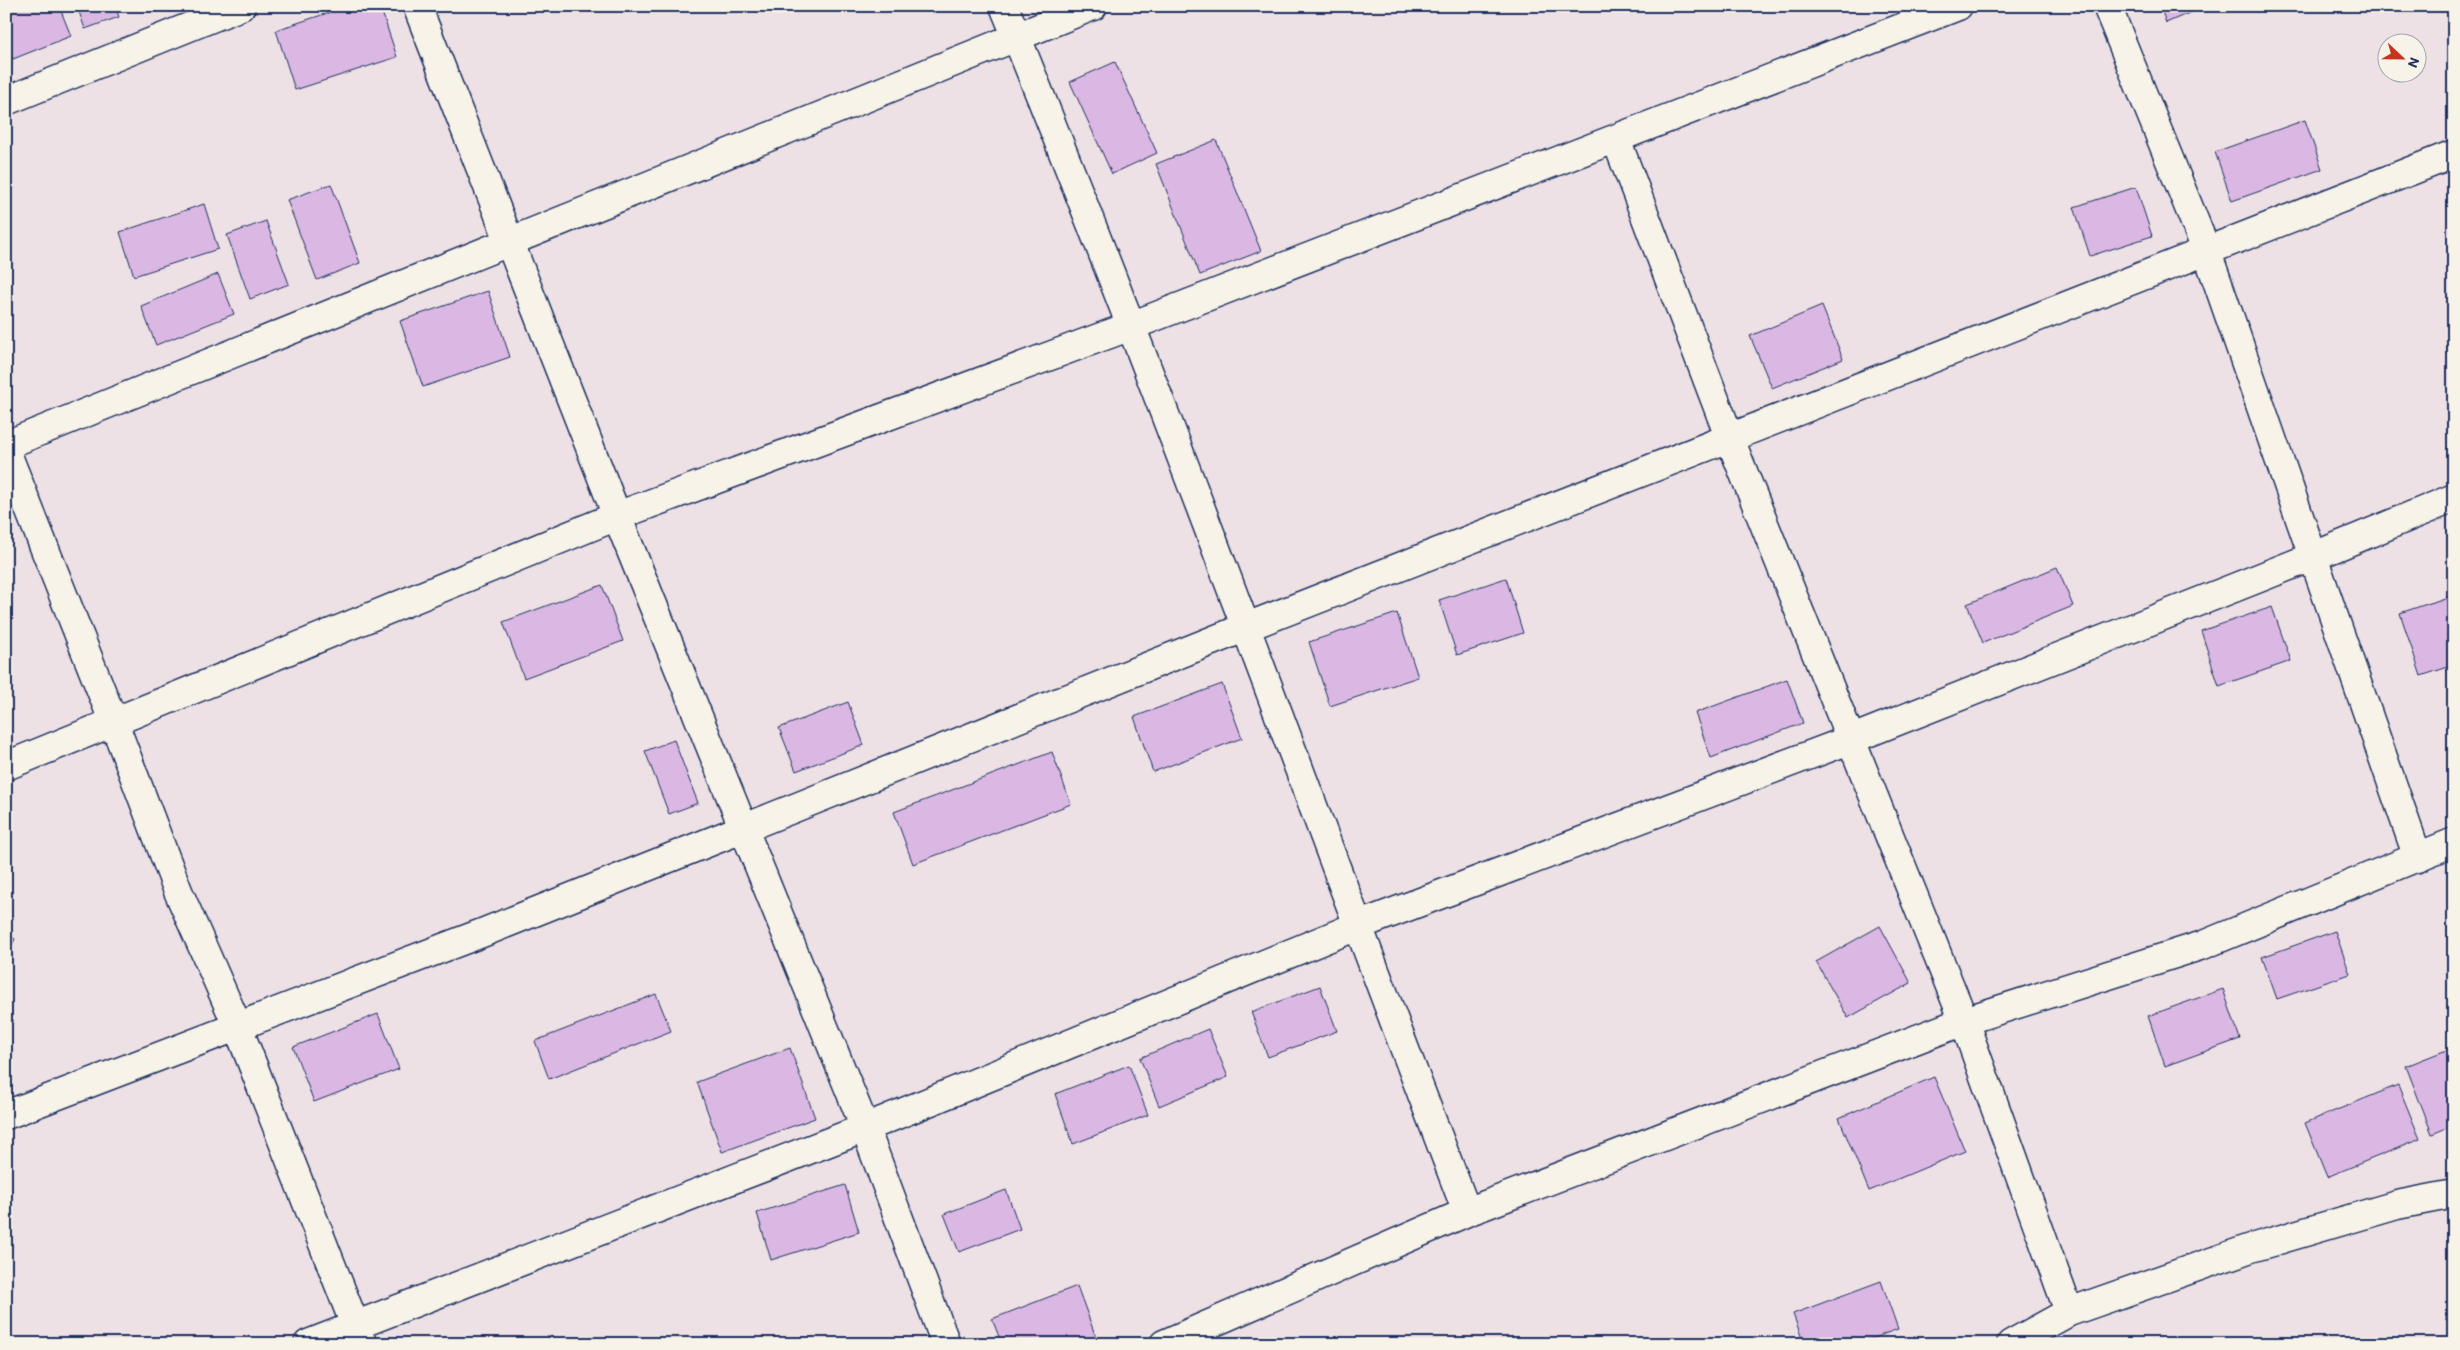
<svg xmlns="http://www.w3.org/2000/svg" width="2460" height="1350" viewBox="0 0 2460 1350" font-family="Itim,sans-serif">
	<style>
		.building { fill: #dab8e3; stroke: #1b2f5e }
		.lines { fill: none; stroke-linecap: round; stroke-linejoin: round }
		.minor-casing { stroke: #1b2f5e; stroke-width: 31 }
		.minor { stroke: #f7f3e8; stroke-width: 28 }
	</style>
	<rect width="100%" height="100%" fill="#eee1e6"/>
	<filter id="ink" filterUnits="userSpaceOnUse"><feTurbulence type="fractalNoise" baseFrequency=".02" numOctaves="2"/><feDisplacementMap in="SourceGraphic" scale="10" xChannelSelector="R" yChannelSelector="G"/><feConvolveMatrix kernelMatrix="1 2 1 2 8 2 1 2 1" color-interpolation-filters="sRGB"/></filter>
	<g filter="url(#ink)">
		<!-- building -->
		<path class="building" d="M 10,6 L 59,6 L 71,36 L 13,59 L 6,42 L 6,8 Z
			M 77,6 L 115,6 L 119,17 L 85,29 Z
			M 349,6 L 380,6 L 397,57 L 295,90 L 276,30 Z
			M 2160,6 L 2205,6 L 2166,23 Z
			M 1115,62 L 1157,153 L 1112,174 L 1070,82 Z
			M 2305,120 L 2322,169 L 2232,201 L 2215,152 Z
			M 1216,140 L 1261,251 L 1200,275 L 1156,164 Z
			M 331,184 L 360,263 L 317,280 L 287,200 Z
			M 2136,187 L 2152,236 L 2090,256 L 2074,207 Z
			M 204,204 L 218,249 L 134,276 L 120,232 Z
			M 266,221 L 289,284 L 250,299 L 227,235 Z
			M 218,274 L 234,314 L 156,345 L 141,306 Z
			M 488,291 L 510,357 L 423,387 L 400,321 Z
			M 1822,306 L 1843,359 L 1772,388 L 1750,336 Z
			M 2057,567 L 2073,606 L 1983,643 L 1967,604 Z
			M 1506,578 L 1523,633 L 1457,655 L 1439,600 Z
			M 602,585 L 623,641 L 524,678 L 503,622 Z
			M 2454,595 L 2454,665 L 2421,676 L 2400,613 Z
			M 2272,607 L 2291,661 L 2219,686 L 2201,631 Z
			M 1397,613 L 1418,677 L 1330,706 L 1309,642 Z
			M 1787,679 L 1803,723 L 1711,758 L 1695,713 Z
			M 1222,684 L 1242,738 L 1153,772 L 1134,717 Z
			M 848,702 L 864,745 L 796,771 L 779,728 Z
			M 674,740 L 698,803 L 669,814 L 645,751 Z
			M 1052,752 L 1071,804 L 913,864 L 894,812 Z
			M 1880,926 L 1911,983 L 1848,1018 L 1816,962 Z
			M 2335,931 L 2350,974 L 2277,999 L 2262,957 Z
			M 6,934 L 15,939 L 6,956 Z
			M 1320,986 L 1337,1031 L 1268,1057 L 1251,1012 Z
			M 2223,989 L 2240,1039 L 2165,1066 L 2148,1016 Z
			M 656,994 L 671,1031 L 549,1079 L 535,1041 Z
			M 378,1014 L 399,1069 L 314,1102 L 293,1047 Z
			M 1208,1029 L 1228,1077 L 1159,1106 L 1140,1058 Z
			M 2454,1047 L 2454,1125 L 2432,1134 L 2406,1066 Z
			M 790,1048 L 815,1118 L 722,1152 L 697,1082 Z
			M 1129,1065 L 1148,1115 L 1073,1144 L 1055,1094 Z
			M 1934,1077 L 1965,1151 L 1869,1191 L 1839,1118 Z
			M 2398,1085 L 2420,1139 L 2327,1177 L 2305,1123 Z
			M 845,1185 L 859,1232 L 771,1260 L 757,1213 Z
			M 1006,1190 L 1020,1229 L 959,1252 L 944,1214 Z
			M 1881,1281 L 1898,1329 L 1857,1344 L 1804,1344 L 1793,1314 Z
			M 1077,1286 L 1097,1340 L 1087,1344 L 1002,1344 L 992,1319 Z"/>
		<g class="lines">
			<!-- minor casing -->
			<g class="minor-casing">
				<path id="minor" d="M 417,6 L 617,516 L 865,1128 L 946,1344
					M 1004,6 C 1167,405 1312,810 1467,1212
					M 2107,6 L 2207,252 L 2418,858
					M 6,101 L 241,6
					M 1616,139 L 1730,439 L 1964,1021 L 2069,1312
					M 6,445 L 1093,6
					M 6,451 L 114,723 L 178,891 L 237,1025 L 362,1343
					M 6,766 L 617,516 L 1131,326 L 1958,6
					M 6,1115 L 482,933 L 1244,628 L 2454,154
					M 308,1344 L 865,1128 L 1357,926 L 1852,739 L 2312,557 L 2454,498
					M 1164,1344 L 1467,1212 L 1964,1021 L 2203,945 L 2454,842
					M 2011,1344 L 2069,1312 L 2251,1248 L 2397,1205 L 2454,1194"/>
			</g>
			<!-- minor -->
			<use href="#minor" class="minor"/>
		</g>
	</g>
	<!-- margin -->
	<rect width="2460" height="1350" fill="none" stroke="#f7f3e8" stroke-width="25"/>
	<rect x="12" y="12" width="2435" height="1325" fill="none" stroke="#1b2f5e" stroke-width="2" filter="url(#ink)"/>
	<!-- north arrow -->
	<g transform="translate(2402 58) rotate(112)"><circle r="24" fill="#f7f3e8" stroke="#9fa5b1"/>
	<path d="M0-4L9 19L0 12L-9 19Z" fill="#c8321e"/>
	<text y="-8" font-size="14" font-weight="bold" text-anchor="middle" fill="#1b2f5e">N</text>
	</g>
</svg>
